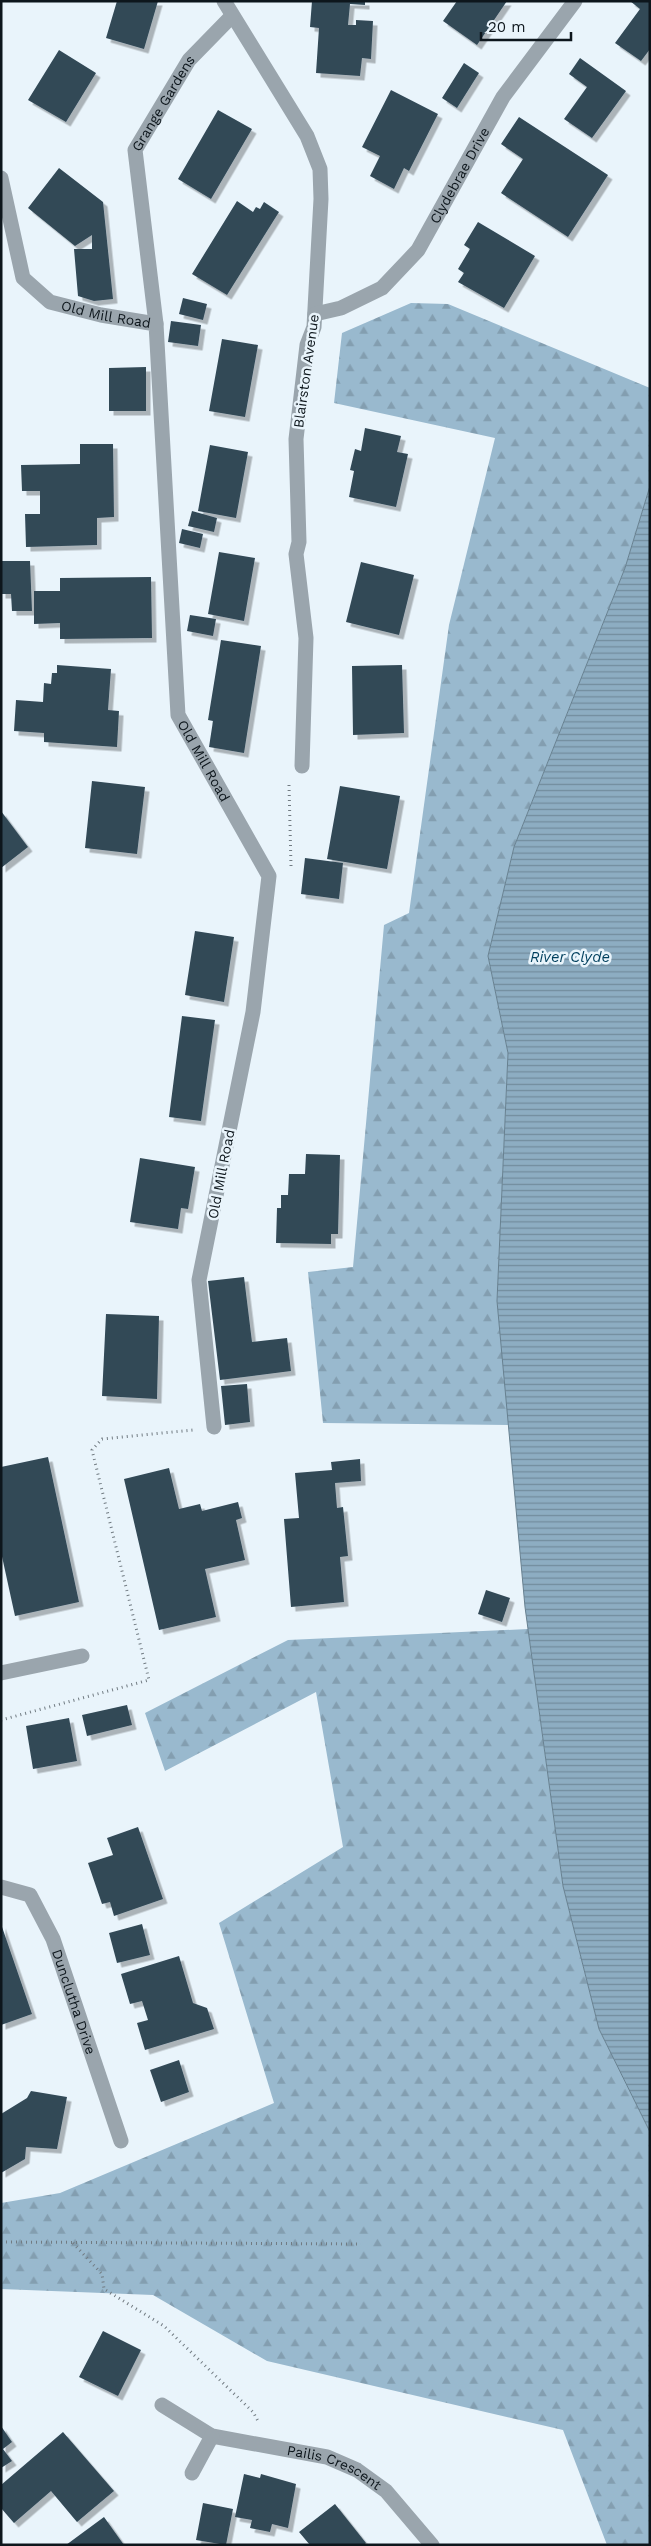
<svg xmlns="http://www.w3.org/2000/svg" width="651" height="2546" viewBox="0 0 651 2546" font-family="'Work Sans',sans-serif">
	<style>
		.forest { fill: url(#forest-firs) }
		.water { fill: url(#water-rules); stroke: #678090 }
		.building { fill: #324957; filter: url(#shadow) }
		.lines { fill: none; stroke-linecap: round; stroke-linejoin: round }
		.path { stroke: #717b82; stroke-width: 3; stroke-dasharray: 1 4; stroke-linecap: butt }
		.service { stroke: #9aa5ad; stroke-width: 15 }
		.minor { stroke: #9aa5ad; stroke-width: 15 }
		.labels { text-anchor: middle; dominant-baseline: central; stroke-width: 5; stroke-linejoin: round; paint-order: stroke }
		.street-label { font-size: 14px; fill: #0d161c; stroke: #e9f4fb }
		.water-label { font-size: 15px; font-style: italic; fill: #003f5d; stroke: #e9f4fb }
	</style>
	<defs>
		<pattern id="forest-firs" width="22" height="20" patternUnits="userSpaceOnUse" patternTransform="scale(1.25)"><rect width="22" height="20" fill="#99b9ce"/><path d="M5 1l3.5 6h-7zM16 11l3.5 6h-7z" fill="#839eb0"/></pattern>
		<pattern id="water-rules" width="6" height="5" patternUnits="userSpaceOnUse" patternTransform="scale(1.25)"><rect width="6" height="5" fill="#8dadc2"/><path d="M0 2.5h6" fill="none" stroke="#728c9d"/></pattern>
		<filter id="shadow"><feDropShadow dx="4.5" dy="4.5" stdDeviation="0" flood-color="#0004"/></filter>
	</defs>
	<rect width="100%" height="100%" fill="#e9f4fb"/>
	<!-- forest -->
	<path class="forest" d="M 411,303 L 448,304 L 650,388 L 650,486 L 625,568 L 514,847 L 488,956 L 508,1053 L 497,1301 L 509,1425 L 323,1423 L 308,1272 L 353,1267 L 384,925 L 409,913 L 449,625 L 495,438 L 334,403 L 342,333 Z
		M 528,1629 L 563,1886 L 599,2029 L 650,2132 L 650,2545 L 607,2545 L 563,2430 L 267,2361 L 153,2295 L 1,2289 L 1,2203 L 60,2193 L 274,2103 L 219,1923 L 343,1847 L 316,1692 L 165,1771 L 145,1713 L 288,1640 Z"/>
	<!-- water -->
	<path class="water" d="M 650,486 L 650,2132 L 599,2029 L 563,1886 L 525,1607 L 497,1301 L 508,1053 L 488,956 L 514,847 L 625,568 Z"/>
	<!-- building -->
	<path class="building" d="M 117,1 L 158,1 L 144,49 L 106,38 Z
		M 312,1 L 365,1 L 365,5 L 350,4 L 348,25 L 356,25 L 356,20 L 373,21 L 371,59 L 362,58 L 360,76 L 316,73 L 319,28 L 310,27 Z
		M 457,1 L 507,1 L 477,45 L 443,21 Z
		M 630,1 L 650,1 L 650,49 L 641,61 L 615,43 L 640,9 Z
		M 59,50 L 96,73 L 66,122 L 28,100 Z
		M 580,58 L 626,91 L 592,138 L 564,119 L 587,87 L 569,74 Z
		M 464,63 L 479,73 L 457,108 L 442,98 Z
		M 391,90 L 438,114 L 409,171 L 404,168 L 394,189 L 370,176 L 380,156 L 362,147 Z
		M 218,110 L 252,129 L 211,199 L 178,179 Z
		M 519,117 L 608,175 L 568,237 L 501,193 L 523,159 L 501,144 Z
		M 59,168 L 103,202 L 113,299 L 94,301 L 78,296 L 74,249 L 92,249 L 92,235 L 75,246 L 28,208 Z
		M 237,201 L 253,212 L 256,207 L 260,209 L 264,202 L 279,212 L 227,295 L 192,274 Z
		M 478,222 L 535,256 L 504,308 L 458,282 L 464,273 L 458,269 L 470,249 L 464,245 Z
		M 183,298 L 207,304 L 203,320 L 179,314 Z
		M 171,321 L 201,325 L 198,346 L 168,342 Z
		M 222,339 L 258,345 L 245,417 L 209,411 Z
		M 146,367 L 146,411 L 109,411 L 109,368 Z
		M 365,428 L 401,436 L 397,452 L 408,454 L 396,507 L 349,497 L 354,471 L 350,470 L 355,449 L 361,451 Z
		M 80,444 L 113,444 L 114,517 L 97,518 L 97,545 L 26,547 L 25,514 L 40,514 L 40,491 L 22,491 L 21,465 L 80,464 Z
		M 210,445 L 248,452 L 236,518 L 198,511 Z
		M 192,511 L 217,518 L 214,532 L 188,526 Z
		M 182,529 L 203,534 L 200,548 L 179,543 Z
		M 219,552 L 255,558 L 244,621 L 208,614 Z
		M 1,561 L 30,561 L 32,611 L 12,611 L 11,594 L 1,594 Z
		M 361,562 L 414,575 L 399,635 L 346,622 Z
		M 151,577 L 152,638 L 60,639 L 60,623 L 34,624 L 34,591 L 60,591 L 60,578 Z
		M 190,615 L 216,619 L 213,636 L 187,631 Z
		M 221,640 L 261,646 L 244,753 L 209,747 L 213,721 L 208,720 Z
		M 57,665 L 111,669 L 108,710 L 119,711 L 117,747 L 44,742 L 44,733 L 14,731 L 16,700 L 43,702 L 44,683 L 51,684 L 52,673 L 57,673 Z
		M 402,665 L 404,733 L 353,735 L 352,666 Z
		M 92,781 L 145,787 L 137,854 L 85,848 Z
		M 340,786 L 400,796 L 387,869 L 327,859 Z
		M 1,811 L 28,847 L 1,868 Z
		M 305,858 L 343,863 L 339,899 L 301,894 Z
		M 195,931 L 234,937 L 224,1002 L 185,995 Z
		M 182,1016 L 215,1020 L 201,1121 L 169,1117 Z
		M 306,1154 L 340,1155 L 338,1234 L 331,1234 L 331,1244 L 276,1243 L 277,1208 L 281,1208 L 281,1195 L 288,1195 L 289,1174 L 305,1174 Z
		M 140,1158 L 195,1167 L 188,1209 L 181,1208 L 178,1229 L 130,1222 Z
		M 244,1277 L 252,1342 L 287,1338 L 291,1371 L 220,1380 L 208,1281 Z
		M 106,1314 L 159,1316 L 157,1399 L 102,1396 Z
		M 247,1384 L 250,1422 L 225,1425 L 221,1386 Z
		M 48,1457 L 79,1602 L 15,1616 L 1,1552 L 1,1467 Z
		M 360,1459 L 361,1481 L 335,1483 L 337,1508 L 343,1507 L 348,1556 L 340,1557 L 344,1602 L 291,1607 L 284,1519 L 299,1518 L 295,1473 L 332,1470 L 331,1462 Z
		M 169,1468 L 179,1509 L 200,1504 L 202,1511 L 238,1502 L 242,1518 L 236,1520 L 245,1560 L 205,1569 L 216,1617 L 159,1630 L 124,1479 Z
		M 486,1590 L 510,1598 L 502,1622 L 478,1614 Z
		M 127,1705 L 132,1725 L 87,1736 L 82,1715 Z
		M 69,1718 L 77,1761 L 33,1769 L 26,1726 Z
		M 138,1827 L 163,1899 L 114,1916 L 110,1902 L 102,1904 L 88,1863 L 113,1855 L 107,1838 Z
		M 1,1924 L 32,2014 L 1,2025 Z
		M 142,1924 L 150,1955 L 117,1963 L 109,1933 Z
		M 179,1956 L 193,2003 L 207,2008 L 214,2029 L 145,2050 L 137,2023 L 148,2020 L 142,2001 L 130,2004 L 121,1974 Z
		M 179,2060 L 189,2092 L 161,2102 L 150,2070 Z
		M 31,2091 L 67,2097 L 57,2149 L 26,2147 L 25,2159 L 1,2173 L 1,2114 L 27,2098 Z
		M 103,2331 L 141,2350 L 118,2396 L 79,2377 Z
		M 1,2426 L 12,2442 L 3,2449 L 12,2461 L 1,2468 Z
		M 63,2432 L 114,2491 L 77,2522 L 51,2491 L 14,2523 L 1,2508 L 1,2485 Z
		M 244,2474 L 260,2478 L 261,2474 L 296,2484 L 288,2528 L 272,2524 L 270,2532 L 250,2528 L 252,2520 L 235,2517 Z
		M 203,2503 L 233,2509 L 226,2545 L 196,2540 Z
		M 335,2504 L 366,2543 L 364,2545 L 310,2545 L 299,2532 Z
		M 104,2517 L 124,2545 L 66,2545 Z"/>
	<g class="lines">
		<!-- path -->
		<path class="path" d="M 289,785 L 291,866
			M 1,1720 L 149,1680 L 92,1450 L 102,1439 L 193,1430
			M 1,2242 L 361,2244
			M 73,2243 L 102,2274 L 104,2289 L 164,2326 L 253,2412 L 258,2421"/>
		<!-- service -->
		<path class="service" d="M 1,1673 L 82,1656"/>
		<!-- minor -->
		<g class="minor">
			<path d="M 224,1 L 307,136 L 320,169 L 321,199 L 314,327 L 307,345 L 296,439 L 299,542 L 296,554 L 306,638 L 302,766"/>
			<path id="s1" d="M 1,178 L 23,278 L 50,302 L 101,315 L 156,324 L 178,715 L 269,876 L 253,1012 L 199,1280 L 214,1427"/>
			<path id="s2" d="M 315,314 L 341,308 L 382,288 L 418,250 L 503,97 L 575,1"/>
			<path id="s3" d="M 156,324 L 135,150 L 189,60 L 231,17"/>
			<path id="s4" d="M 1,1887 L 30,1895 L 53,1939 L 121,2141"/>
			<path id="s5" d="M 162,2405 L 212,2436 L 327,2457 L 357,2470 L 386,2491 L 432,2545"/>
			<path d="M 192,2473 L 212,2436"/>
		</g>
	</g>
	<g class="labels">
		<!-- street labels -->
		<g class="street-label">
			<text stroke="none"><textPath href="#s3" startOffset="230">Grange Gardens</textPath></text>
			<text stroke="none"><textPath href="#s2" startOffset="210">Clydebrae Drive</textPath></text>
			<text stroke="none"><textPath href="#s1" startOffset="196">Old Mill Road</textPath></text>
			<text transform="translate(306 371) rotate(-82)">Blairston Avenue</text>
			<text stroke="none"><textPath href="#s1" startOffset="691">Old Mill Road</textPath></text>
			<text transform="translate(221 1174) rotate(-79)">Old Mill Road</text>
			<text stroke="none"><textPath href="#s4" startOffset="146">Dunclutha Drive</textPath></text>
			<text stroke="none"><textPath href="#s5" startOffset="186">Pailis Crescent</textPath></text>
		</g>
		<!-- water labels -->
		<g class="water-label">
			<text x="570" y="957">River Clyde</text>
		</g>
	</g>
	<!-- border -->
	<rect width="651" height="2546" fill="none" stroke="#0d161c" stroke-width="5"/>
	<!-- scale -->
	<path d="M481 32v8h90v-8" fill="none" stroke="#0d161c" stroke-width="2.5"/>
	<text x="488" y="32" font-size="15" fill="#0d161c" stroke="#e9f4fb" stroke-width="4" paint-order="stroke">20 m</text>
</svg>
